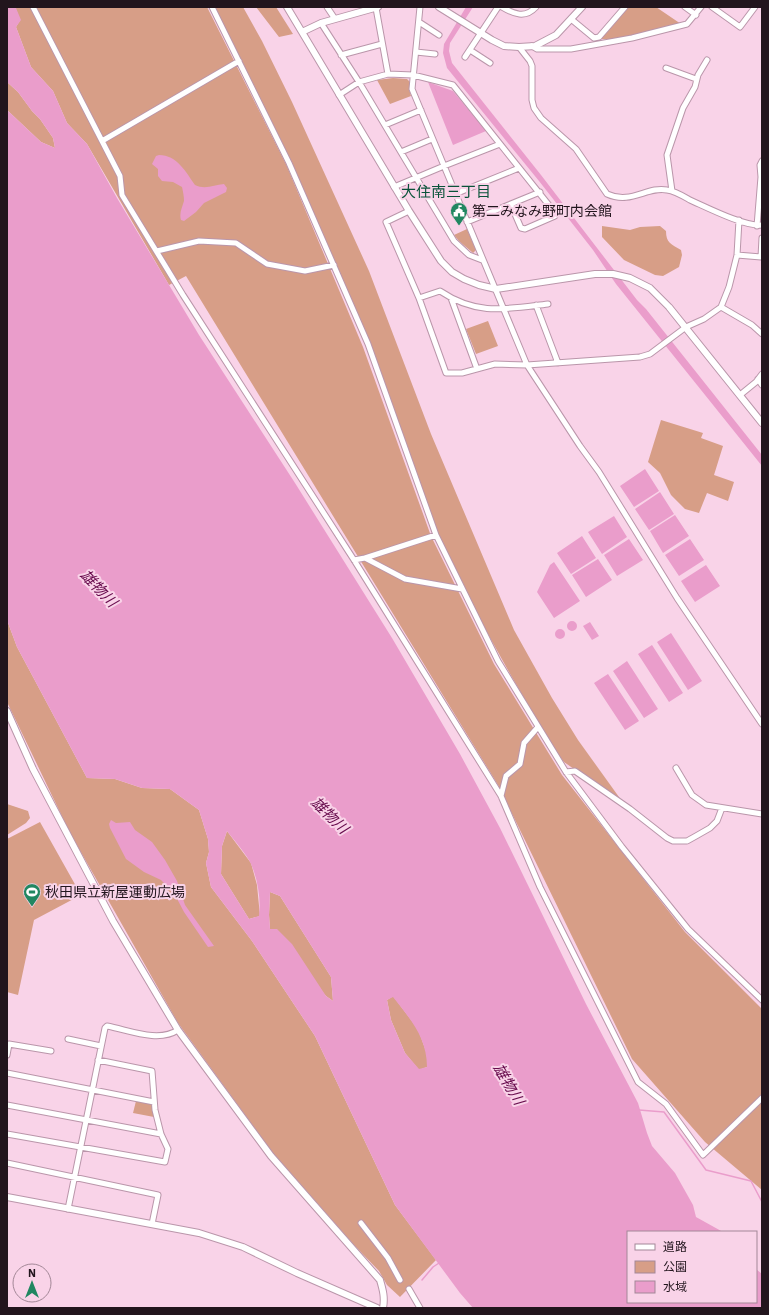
<svg xmlns="http://www.w3.org/2000/svg" width="769" height="1315" viewBox="0 0 769 1315" font-family="'IBM Plex Sans','Noto Sans JP',sans-serif">
	<style>
		.green { fill: #d79e87 }
		.water { fill: #ea9dcb; fill-rule: evenodd }
		.lines { fill: none; stroke-linecap: round; stroke-linejoin: round }
		.stream { stroke: #ea9dcb; stroke-width: 1.5 }
		.minor-casing { stroke: #ba96aa; stroke-width: 7 }
		.tertiary-casing { stroke: #ba96aa; stroke-width: 8 }
		.minor { stroke: #fff; stroke-width: 5 }
		.tertiary { stroke: #fff; stroke-width: 6 }
		.labels { text-anchor: middle; dominant-baseline: central; stroke-width: 4; stroke-linejoin: round; paint-order: stroke }
		.poi-label { font-size: 14px; fill: #22151d; stroke: #f9d3e8; text-anchor: start }
		.neighbourhood-label { font-size: 15px; fill: #0a533a; stroke: #f9d3e8 }
		.water-label { font-size: 15px; font-style: italic; fill: #66094b; stroke: #f9d3e8 }
	</style>
	<rect width="100%" height="100%" fill="#f9d3e8"/>
	<!-- green -->
	<path class="green" d="M 15,7 L 207,7 L 286,164 L 363,347 L 431,536 L 494,664 L 562,775 L 685,932 L 762,1009 L 762,1190 L 705,1142 L 632,1059 L 498,785 L 186,276 L 169,285 L 87,144 L 67,123 L 53,91 L 31,67 L 16,27 L 20,20 Z
		M 214,7 L 243,7 L 262,41 L 292,102 L 369,271 L 431,434 L 514,630 L 552,698 L 578,740 L 624,804 L 564,762 L 553,748 L 509,672 L 473,607 L 438,534 L 369,343 L 295,170 Z
		M 256,7 L 276,7 L 293,34 L 279,37 Z
		M 628,7 L 656,7 L 681,24 L 616,40 L 600,39 Z
		M 393,78 L 407,79 L 410,82 L 409,89 L 411,96 L 390,104 L 377,80 Z
		M 7,82 L 18,92 L 32,111 L 40,119 L 53,138 L 55,148 L 41,142 L 7,110 Z
		M 602,226 L 630,230 L 640,227 L 660,226 L 666,231 C 666,243 671,244 681,250 L 682,255 L 679,267 L 663,276 L 655,275 L 624,260 L 602,237 Z
		M 467,229 L 476,250 L 473,253 L 459,241 L 454,235 Z
		M 488,321 L 498,346 L 476,354 L 466,329 Z
		M 661,420 L 703,433 L 701,438 L 723,446 L 714,475 L 734,482 L 728,501 L 707,493 L 699,513 L 685,509 L 671,495 L 660,473 L 648,462 Z
		M 7,620 L 17,647 L 87,778 L 115,779 L 142,788 L 170,789 L 199,810 L 208,839 L 209,852 L 206,863 L 211,887 L 252,941 L 315,1036 L 395,1205 L 436,1260 L 400,1297 L 387,1285 L 379,1271 L 354,1245 L 272,1152 L 178,1023 L 70,833 L 7,702 Z
		M 7,804 L 28,811 L 30,818 L 26,823 L 7,835 Z
		M 40,822 L 81,895 L 34,920 L 18,995 L 7,992 L 7,839 Z
		M 227,831 L 251,863 L 257,885 L 260,916 L 249,919 L 221,874 L 222,846 Z
		M 270,892 L 280,896 L 331,977 L 333,1001 L 326,996 L 270,930 L 269,915 Z
		M 393,996 L 418,1029 L 427,1054 L 427,1067 L 419,1070 L 405,1053 L 391,1020 L 387,1000 Z
		M 136,1101 L 152,1104 L 154,1117 L 133,1113 Z"/>
	<!-- water -->
	<path class="water" d="M 7,7 L 16,8 L 21,20 L 16,27 L 31,67 L 53,91 L 67,123 L 87,144 L 117,198 L 199,335 L 295,483 L 392,638 L 460,754 L 500,828 L 586,1004 L 638,1103 L 647,1133 L 652,1146 L 675,1173 L 693,1205 L 696,1217 L 723,1232 L 628,1232 L 628,1302 L 756,1302 L 756,1269 L 762,1274 L 762,1308 L 473,1308 L 460,1293 L 395,1205 L 315,1036 L 252,941 L 211,887 L 206,863 L 209,852 L 208,839 L 199,810 L 170,789 L 142,788 L 115,779 L 87,778 L 17,647 L 7,620 L 7,110 L 41,142 L 55,148 L 53,138 L 40,119 L 32,111 L 18,92 L 7,82 ZM 227,831 C 234,840 247,855 251,864 C 258,880 261,900 259,916 L 249,919 L 221,874 L 222,846 ZM 270,892 L 280,896 L 331,977 L 333,1001 L 326,996 L 292,944 L 277,929 L 270,929 L 269,915 ZM 393,997 C 410,1019 427,1037 427,1067 L 419,1069 L 405,1053 L 391,1020 L 387,1000 Z
		M 466,7 L 473,7 L 450,43 L 449,51 L 452,63 L 541,175 L 637,300 L 646,309 L 762,455 L 762,466 L 616,284 L 593,250 L 539,181 L 447,68 L 443,53 L 444,44 Z
		M 428,82 L 453,91 L 486,131 L 453,145 Z
		M 159,155 C 177,155 186,172 195,185 C 205,190 214,185 224,184 L 227,188 L 226,192 L 204,203 L 196,212 L 184,221 L 181,220 C 179,213 182,208 184,201 C 184,196 183,192 182,187 L 173,182 L 162,181 L 158,176 L 158,169 L 152,164 L 156,156 Z
		M 645,469 L 659,491 L 634,507 L 620,486 Z
		M 660,492 L 674,514 L 649,530 L 635,509 Z
		M 675,515 L 689,536 L 663,553 L 650,531 Z
		M 614,516 L 627,537 L 602,554 L 588,532 Z
		M 582,536 L 596,558 L 571,574 L 557,553 Z
		M 629,539 L 643,560 L 617,576 L 604,555 Z
		M 690,539 L 704,560 L 679,576 L 665,555 Z
		M 598,559 L 612,580 L 586,597 L 572,575 Z
		M 554,562 L 580,601 L 554,618 L 537,592 L 550,565 Z
		M 706,565 L 720,586 L 695,602 L 681,581 Z
		M567 626a5 5 0 1 1 10 0a5 5 0 1 1-10 0Z
		M 590,622 L 599,636 L 592,640 L 583,626 Z
		M555 634a5 5 0 1 1 10 0a5 5 0 1 1-10 0Z
		M 671,633 L 702,681 L 688,690 L 657,642 Z
		M 652,645 L 683,693 L 669,702 L 638,654 Z
		M 627,661 L 658,709 L 644,718 L 613,671 Z
		M 608,674 L 639,721 L 625,730 L 594,683 Z
		M 111,820 L 116,823 L 130,822 L 135,830 L 152,842 L 165,860 L 177,881 L 185,905 L 214,946 L 208,947 L 184,912 L 174,893 L 161,880 L 144,872 L 126,859 L 110,828 L 109,824 Z"/>
	<g class="lines">
		<!-- stream -->
		<path class="stream" d="M 639,1110 L 664,1112 L 706,1170 L 751,1181 L 762,1202
			M 422,1280 L 433,1267 L 439,1263"/>
		<!-- minor casing -->
		<g class="minor-casing">
			<path id="minor" d="M 33,7 L 120,176 L 122,195 L 183,295 L 354,560 L 501,796 L 540,887 L 638,1082 L 666,1104 L 703,1155 L 762,1098
				M 212,7 L 289,163 L 368,344 L 436,535 L 498,661 L 566,772 L 622,847 L 688,929 L 762,1000
				M 327,7 L 335,19
				M 420,7 L 412,89 L 527,365 L 580,446 L 599,472 L 677,598 L 762,724
				M 502,7 C 514,14 525,19 536,7
				M 685,7 L 696,15
				M 712,7 L 740,27 L 755,7
				M 376,8 L 388,74
				M 571,19 L 594,38 L 599,37 L 625,7
				M 419,22 L 439,35
				M 321,23 L 359,82 L 454,241 L 469,255 L 482,260
				M 532,46 L 537,49 L 571,49 L 632,38 L 687,24 L 701,7
				M 519,47 L 530,61 L 532,66 L 532,100 L 534,108 L 541,118 L 576,149 L 607,194 C 631,205 647,186 667,190 C 675,191 683,196 690,200 C 706,207 745,227 762,225
				M 470,50 L 490,63
				M 416,52 L 435,54
				M 341,55 L 382,44
				M 465,57 L 498,7
				M 666,68 L 696,79
				M 339,95 L 359,82 L 388,74 L 413,75 L 453,85 L 556,214 L 555,216 L 525,229 L 521,228 L 511,205
				M 385,125 L 421,110
				M 102,141 L 239,61
				M 401,152 L 432,139
				M 394,187 L 444,166 L 500,144
				M 672,191 L 667,155 L 683,108 L 695,87 L 698,75 L 707,60
				M 455,194 L 519,168
				M 409,211 L 386,222 L 419,298 L 446,373 L 462,373 L 495,364 L 527,365 L 640,357 L 650,354 L 686,327 L 704,319 L 721,307 L 729,287 L 737,255 L 739,220
				M 467,222 L 540,192
				M 757,226 L 761,177 L 760,165 L 762,161
				M 157,251 L 199,241 L 236,243 L 267,264 L 305,271 L 334,265
				M 737,255 L 761,257 L 762,238
				M 419,298 L 440,291 C 477,316 506,309 548,304
				M 451,298 L 477,369
				M 536,305 L 558,363
				M 721,307 L 752,325 L 762,334
				M 758,379 L 762,385
				M 740,395 L 756,382 L 762,374
				M 365,558 L 436,535
				M 354,560 L 365,558 L 405,579 L 462,589
				M 676,768 L 692,795 L 706,805 L 762,814
				M 566,772 L 575,771 L 630,809 L 667,838 L 673,841 L 687,841 L 696,836 L 710,828 L 717,821 L 722,808
				M 501,796 L 506,776 L 520,764 L 524,743 L 538,727
				M 68,1039 L 101,1046
				M 7,1055 L 9,1044 L 51,1051
				M 7,1073 L 154,1102
				M 7,1105 L 161,1134
				M 7,1134 L 165,1162 L 168,1149 L 161,1134 L 155,1110 L 152,1071 L 98,1060
				M 7,1163 L 158,1195 L 152,1224
				M 68,1209 L 105,1028 L 107,1026 C 129,1030 158,1043 178,1030
				M 361,1223 L 388,1258 L 400,1280
				M 409,1289 L 420,1308"/>
		</g>
		<!-- tertiary casing -->
		<g class="tertiary-casing">
			<path id="tertiary" d="M 287,7 L 409,211 L 441,261 L 452,272 L 464,279 L 479,285 L 496,289 L 595,274 L 613,274 L 630,278 L 650,288 L 669,307 L 762,423
				M 439,7 L 492,40 L 504,46 L 519,47 L 535,46 L 556,35 L 582,7
				M 302,32 L 321,23 L 378,7
				M 7,711 L 33,769 L 113,921 L 178,1030 L 271,1156 L 380,1280 C 383,1290 385,1298 383,1308
				M 7,1197 L 199,1233 L 243,1247 L 297,1273 L 377,1308"/>
		</g>
		<!-- minor -->
		<use href="#minor" class="minor"/>
		<!-- tertiary -->
		<use href="#tertiary" class="tertiary"/>
	</g>
	<!-- icons -->
	<defs>
		<g id="civic-pin" transform="scale(0.9)"><path d="M0 17L-7.5 6A9.5 9.5 0 1 1 7.5 6Z" fill="#218761" stroke="#f9d3e8"/><path d="M-.6-6.5H3V-4.5H.6V-3L4-1V1h2V6H-6V1h2V-1L-.6-3ZM-1.2 2.5V6h2.4V2.5Z" fill="#fff"/></g>
		<g id="stadium-pin" transform="scale(0.9)"><path d="M0 17L-7.5 6A9.5 9.5 0 1 1 7.5 6Z" fill="#218761" stroke="#f9d3e8"/><path d="M0-5a6.5 5 0 1 0 0 10a6.5 5 0 1 0 0-10ZM-3.5-1.8h7v3.6h-7Z" fill="#fff"/></g>
	</defs>
	<g fill-rule="evenodd">
		<use href="#civic-pin" x="459" y="211"/>
		<use href="#stadium-pin" x="32" y="892"/>
	</g>
	<g class="labels">
		<!-- poi labels -->
		<g class="poi-label">
			<text x="472" y="211">第二みなみ野町内会館</text>
			<text x="45" y="892">秋田県立新屋運動広場</text>
		</g>
		<!-- neighbourhood labels -->
		<g class="neighbourhood-label">
			<text x="446" y="191">大住南三丁目</text>
		</g>
		<!-- water labels -->
		<g class="water-label">
			<text transform="translate(99 588) rotate(46)">雄物川</text>
			<text transform="translate(330 815) rotate(44)">雄物川</text>
			<text transform="translate(509 1084) rotate(59)">雄物川</text>
		</g>
	</g>
	<!-- border -->
	<rect width="769" height="1315" fill="none" stroke="#22151d" stroke-width="16"/>
	<!-- legend -->
	<rect x="627" y="1231" width="130" height="72" fill="#f9d3e8" stroke="#a38797"/>
	<rect x="635" y="1244" width="20" height="6" fill="#ffffff" stroke="#a38797"/>
	<text x="663" y="1251" font-size="12" fill="#22151d">道路</text>
	<rect x="635" y="1261" width="20" height="12" fill="#d79e87" stroke="#a38797"/>
	<text x="663" y="1271" font-size="12" fill="#22151d">公園</text>
	<rect x="635" y="1281" width="20" height="12" fill="#ea9dcb" stroke="#a38797"/>
	<text x="663" y="1291" font-size="12" fill="#22151d">水域</text>
	<!-- north arrow -->
	<g transform="translate(32 1283)"><circle r="19" fill="#f9d3e8" stroke="#a38797"/>
	<path d="M0-3L7 15L0 10L-7 15Z" fill="#218761"/>
	<text y="-6" font-size="11" font-weight="bold" text-anchor="middle" fill="#22151d">N</text>
	</g>
</svg>
